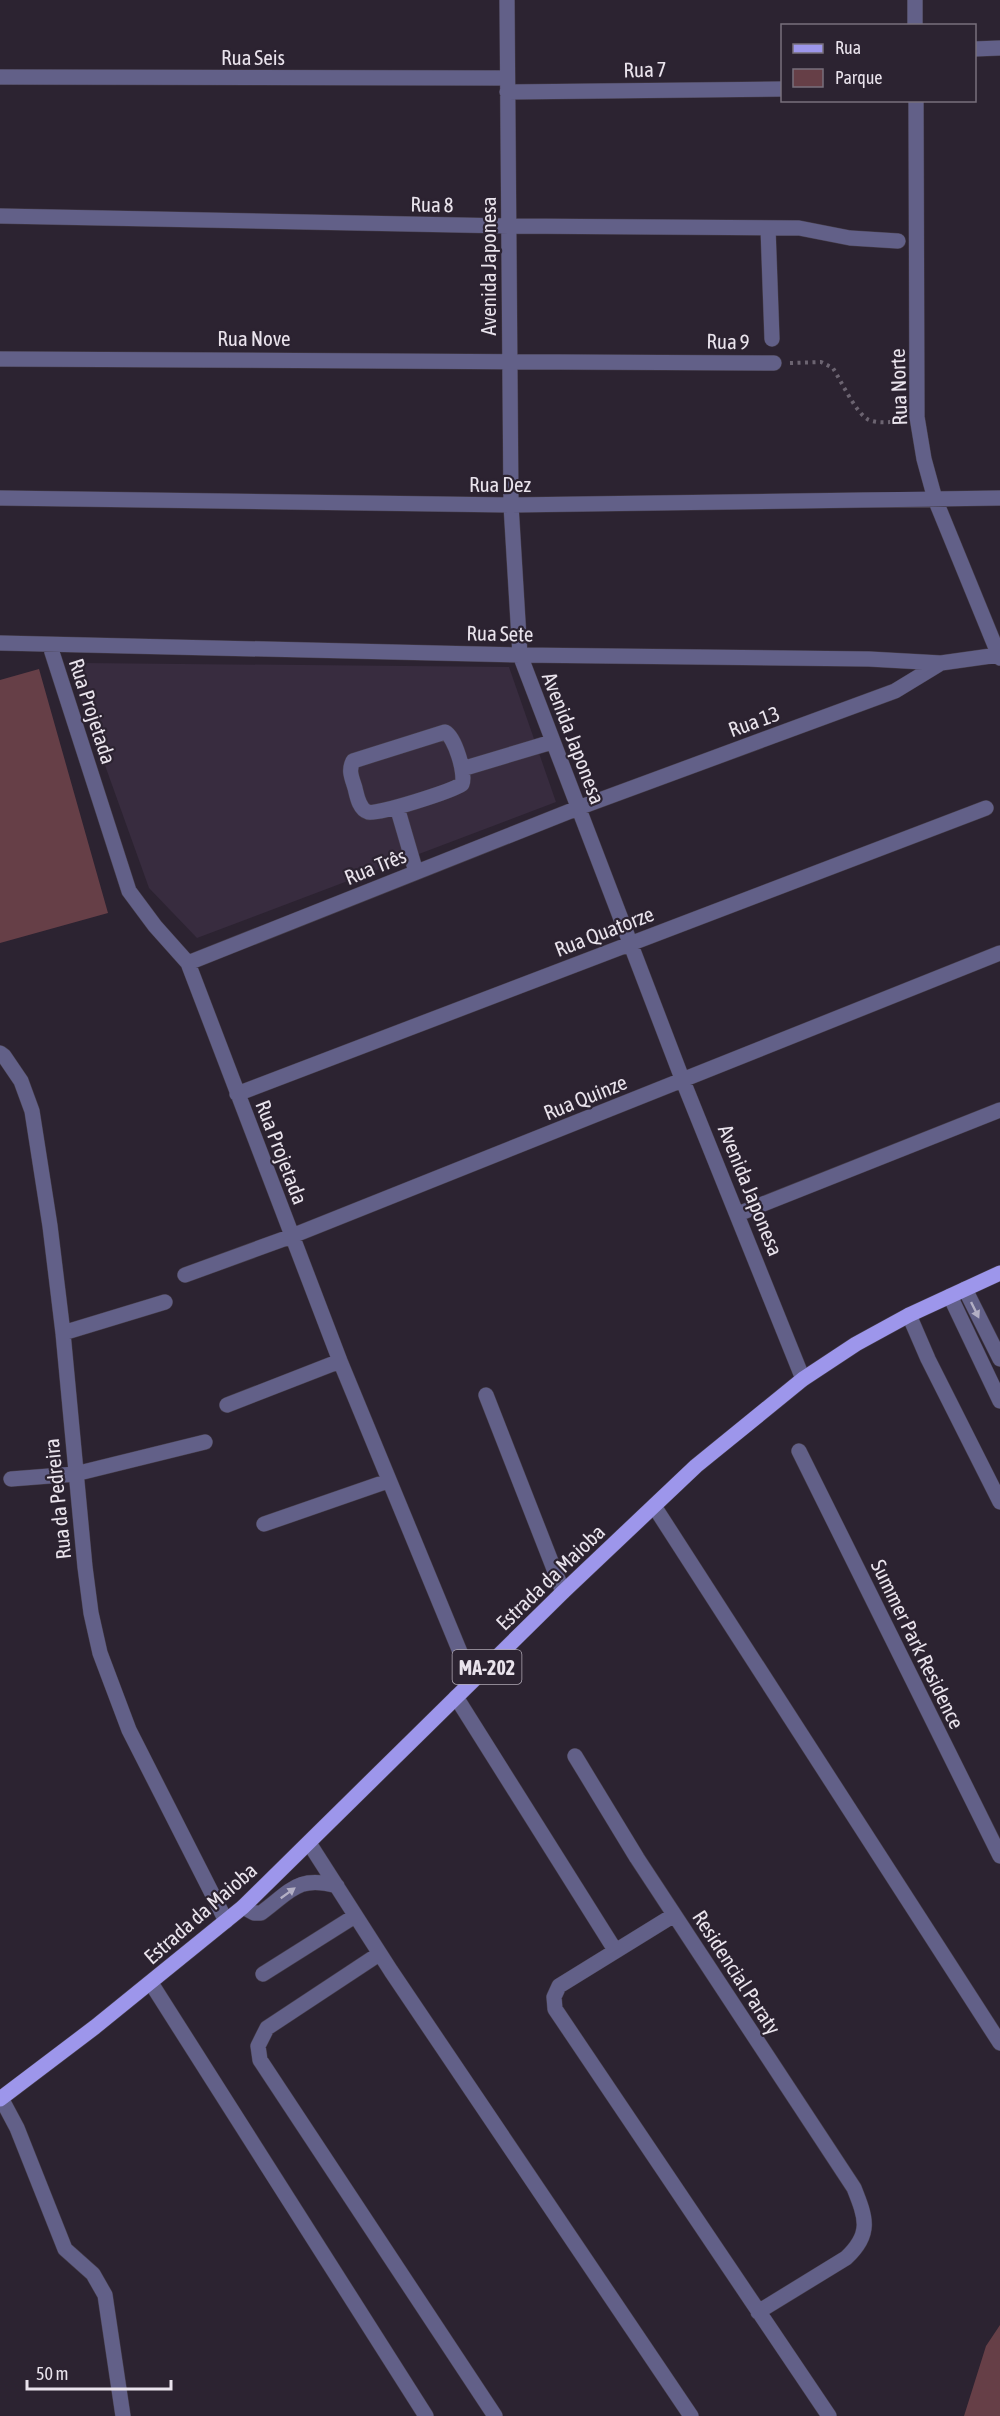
<svg xmlns="http://www.w3.org/2000/svg" width="1000" height="2416" viewBox="0 0 1000 2416" font-family="'Asap Condensed',sans-serif">
	<style>
		.built { fill: #382c3f }
		.green { fill: #663f47 }
		.lines { fill: none; stroke-linecap: round; stroke-linejoin: round }
		.minor-casing { stroke: #463e4b; stroke-width: 16 }
		.major-casing { stroke: #463e4b; stroke-width: 16 }
		.path { stroke: #6c6471; stroke-width: 4; stroke-dasharray: 3 4.5; stroke-linecap: butt }
		.minor { stroke: #626088; stroke-width: 15 }
		.major { stroke: #9d96eb; stroke-width: 15 }
		.oneway { fill: #b3afc4 }
		.labels { text-anchor: middle; dominant-baseline: central; stroke-width: 4.5; stroke-linejoin: round; paint-order: stroke }
		.shield { fill: #2c2331; stroke: #b0a9b4; stroke-width: 1.5 }
		.shield-label { font-size: 20px; font-weight: bold; fill: #e9e3ec }
		.street-label { font-size: 21px; fill: #e9e3ec; stroke: #2c2331 }
	</style>
	<rect width="100%" height="100%" fill="#2c2331"/>
	<!-- built -->
	<path class="built" d="M 82,663 L 509,667 L 556,802 L 197,938 L 149,888 L 73,676 Z"/>
	<!-- green -->
	<path class="green" d="M 39,669 L 108,913 L 0,943 L 0,680 Z
		M 1000,2325 L 1000,2416 L 964,2416 L 986,2346 Z"/>
	<g class="lines">
		<!-- minor casing -->
		<g class="minor-casing">
			<path id="minor" d="M 507,0 L 511,505 L 520,655 L 683,1081 L 803,1379
				M 915,0 L 915,26
				M 974,49 L 1000,48
				M 0,77 L 507,78
				M 507,92 L 782,89
				M 916,100 L 917,417 L 924,459 L 935,499 L 1000,658
				M 0,216 L 509,226 L 799,228 L 850,238 L 898,241
				M 768,228 L 772,339
				M 0,359 L 774,363
				M 0,498 L 511,505 L 1000,498
				M 0,643 L 520,655 L 869,659 L 941,663 L 998,655
				M 50,646 L 129,891 L 155,926 L 188,963 L 340,1361 L 472,1681
				M 445,732 C 455,737 466,774 462,784 C 452,791 378,815 368,812 C 359,809 357,796 355,788 C 352,778 348,771 353,761 Z
				M 462,769 L 552,742
				M 397,807 L 416,872
				M 188,963 L 578,808 L 895,691 L 941,663
				M 0,1053 L 4,1056 L 21,1081 L 32,1111 L 50,1226 L 63,1333 L 85,1567 L 91,1613 L 100,1653 L 129,1730 L 226,1921
				M 237,1094 L 986,808
				M 738,1214 L 1000,1110
				M 185,1275 L 292,1236 L 1000,953
				M 965,1289 L 1000,1359
				M 950,1296 L 1000,1401
				M 909,1315 L 928,1359 L 1000,1502
				M 63,1333 L 165,1302
				M 486,1395 L 563,1592
				M 227,1405 L 340,1361
				M 799,1451 L 1000,1856
				M 11,1479 L 75,1474 L 205,1442
				M 654,1506 L 1000,2043
				M 264,1524 L 388,1481
				M 456,1697 L 615,1950
				M 575,1756 L 637,1858 L 854,2188 C 866,2218 872,2234 846,2258 L 758,2312
				M 309,1843 L 391,1971 L 691,2416
				M 243,1907 L 254,1913 L 261,1913 C 291,1891 298,1875 337,1886
				M 674,1915 L 559,1986 L 554,1997 L 555,2009 L 829,2416
				M 379,1954 L 267,2028 L 258,2046 L 260,2060 L 495,2416
				M 263,1974 L 355,1916
				M 151,1983 L 426,2416
				M 1,2098 L 17,2128 L 65,2249 L 93,2274 L 105,2295 L 123,2416"/>
		</g>
		<!-- major casing -->
		<g class="major-casing">
			<path id="major" d="M 0,2099 L 95,2027 L 243,1907 L 563,1592 L 696,1466 L 803,1379 L 856,1344 L 909,1315 L 1000,1273"/>
		</g>
		<!-- path -->
		<path class="path" d="M 790,363 L 821,362 L 833,368 C 841,381 857,415 869,420 C 880,424 892,422 903,420"/>
		<!-- minor -->
		<use href="#minor" class="minor"/>
		<!-- major -->
		<use href="#major" class="major"/>
	</g>
	<!-- one-way arrows -->
	<defs><path id="oneway-solid" d="M-6-.8H1V-3.2L6.5 0L1 3.2V.8H-6Z" transform="scale(1.5)"/></defs>
	<g class="oneway">
		<use href="#oneway-solid" transform="translate(975 1310) rotate(64)"/>
		<use href="#oneway-solid" transform="translate(288 1893) rotate(-36)"/>
	</g>
	<g class="labels">
		<!-- shield labels -->
		<rect class="shield" x="452.5" y="1650" width="69" height="34" rx="4.5"/>
		<g class="shield-label">
			<text x="487" y="1667">MA-202</text>
		</g>
		<!-- street labels -->
		<g class="street-label">
			<text x="253" y="57">Rua Seis</text>
			<text transform="translate(645 69) rotate(-1)">Rua 7</text>
			<text transform="translate(432 204) rotate(1)">Rua 8</text>
			<text transform="translate(488 266) rotate(-90)">Avenida Japonesa</text>
			<text x="254" y="338">Rua Nove</text>
			<text transform="translate(728 341) rotate(1)">Rua 9</text>
			<text transform="translate(898 387) rotate(-92)">Rua Norte</text>
			<text x="500" y="484">Rua Dez</text>
			<text transform="translate(500 633) rotate(1)">Rua Sete</text>
			<text transform="translate(93 711) rotate(72)">Rua Projetada</text>
			<text transform="translate(754 721) rotate(-20)">Rua 13</text>
			<text transform="translate(574 738) rotate(69)">Avenida Japonesa</text>
			<text transform="translate(375 866) rotate(-22)">Rua Três</text>
			<text transform="translate(604 931) rotate(-21)">Rua Quatorze</text>
			<text transform="translate(585 1097) rotate(-22)">Rua Quinze</text>
			<text transform="translate(282 1152) rotate(69)">Rua Projetada</text>
			<text transform="translate(751 1190) rotate(68)">Avenida Japonesa</text>
			<text transform="translate(57 1499) rotate(-96)">Rua da Pedreira</text>
			<text transform="translate(550 1577) rotate(-44)">Estrada da Maioba</text>
			<text transform="translate(918 1644) rotate(64)">Summer Park Residence</text>
			<text transform="translate(200 1913) rotate(-41)">Estrada da Maioba</text>
			<text transform="translate(737 1972) rotate(57)">Residencial Paraty</text>
		</g>
	</g>
	<!-- legend -->
	<rect x="781" y="24" width="195" height="78" fill="#2c2331" stroke="#78707c" stroke-width="1.5"/>
	<rect x="793" y="44" width="30" height="9" fill="#9d96eb" stroke="#78707c" stroke-width="1.5"/>
	<text x="835" y="54" font-size="18" fill="#e9e3ec">Rua</text>
	<rect x="793" y="69" width="30" height="18" fill="#663f47" stroke="#78707c" stroke-width="1.5"/>
	<text x="835" y="84" font-size="18" fill="#e9e3ec">Parque</text>
	<!-- scale -->
	<path d="M27 2380v9h144v-9" fill="none" stroke="#e9e3ec" stroke-width="3"/>
	<text x="36" y="2380" font-size="18" fill="#e9e3ec" stroke="#2c2331" stroke-width="4.5" paint-order="stroke">50 m</text>
</svg>
